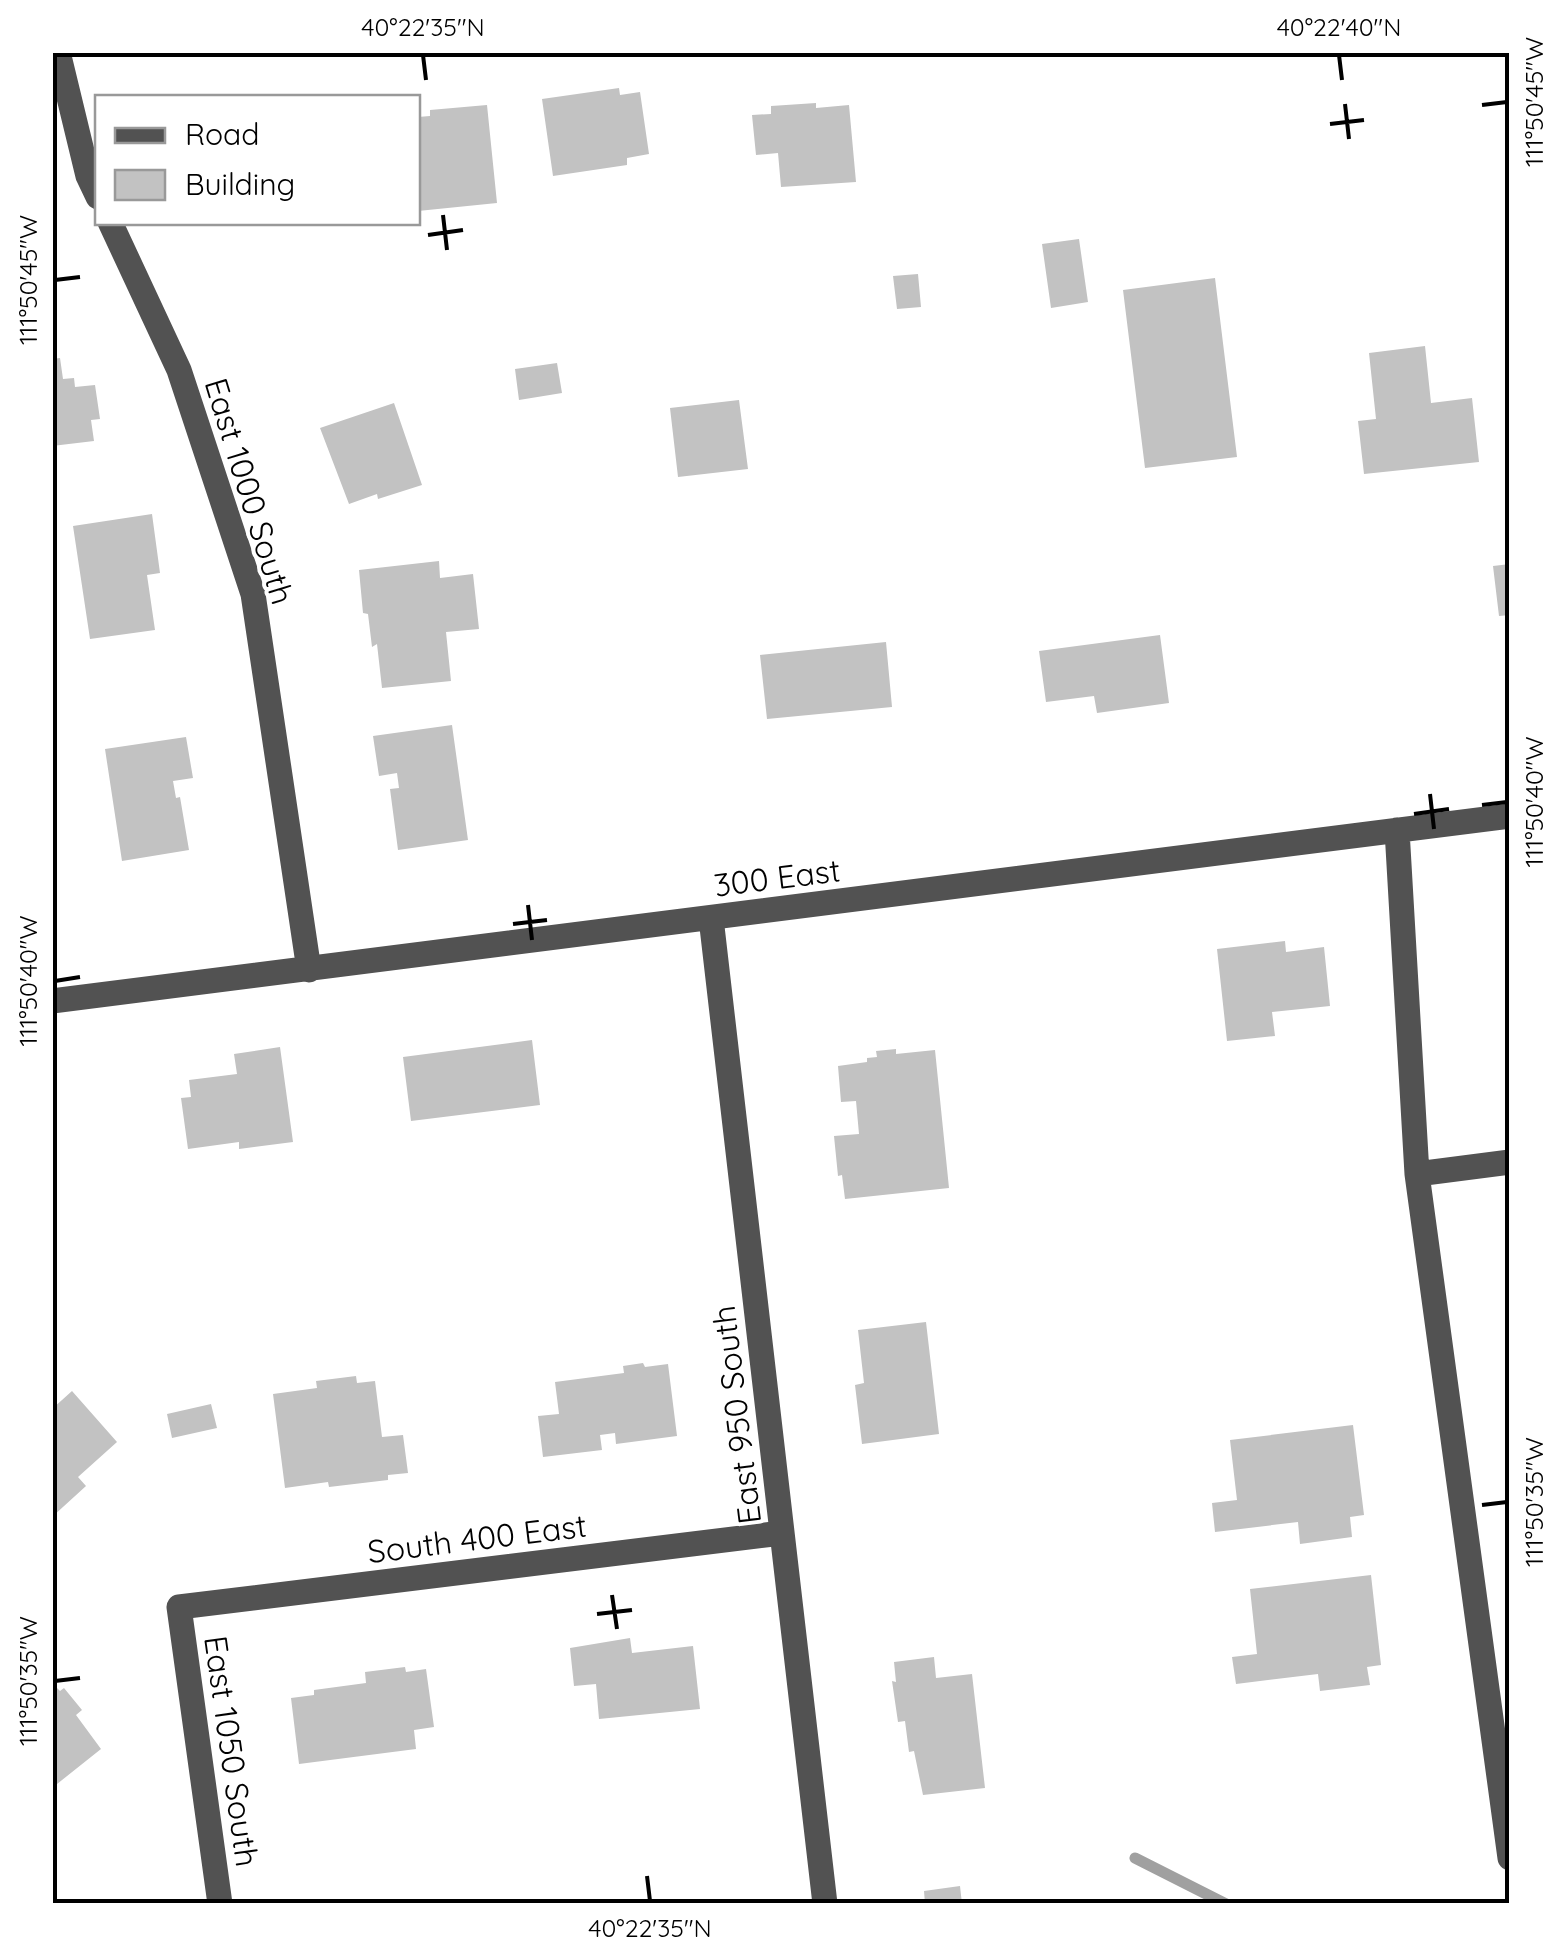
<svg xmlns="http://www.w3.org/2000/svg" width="1562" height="1956" viewBox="0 0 1562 1956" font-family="Quicksand,sans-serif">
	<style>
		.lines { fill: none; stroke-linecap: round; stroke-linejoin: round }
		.stream { stroke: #a0a0a0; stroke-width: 11 }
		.building { fill: #c2c2c2 }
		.minor { stroke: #525252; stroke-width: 25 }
		.ticks { fill: none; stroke: #000; stroke-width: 4 }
		.labels { text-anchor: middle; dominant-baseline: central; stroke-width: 8; stroke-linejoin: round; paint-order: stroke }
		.street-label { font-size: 32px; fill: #000; stroke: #fff }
		.neatline { fill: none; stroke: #000; stroke-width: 4 }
		.ticks-label { font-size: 25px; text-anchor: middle; fill: #000 }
	</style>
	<rect width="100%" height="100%" fill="#fff"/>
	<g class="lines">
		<!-- stream -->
		<path class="stream" d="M 1135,1858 L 1226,1904"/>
	</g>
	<!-- building -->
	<path class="building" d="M 619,88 L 620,95 L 640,92 L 649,154 L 627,158 L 627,165 L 553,176 L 542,99 Z
		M 816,103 L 816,108 L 849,105 L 856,182 L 781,187 L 778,153 L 756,155 L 752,115 L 771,114 L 771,106 Z
		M 487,105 L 497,203 L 418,211 L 418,117 L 430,116 L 430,110 Z
		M 1079,239 L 1088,302 L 1051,308 L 1042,244 Z
		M 918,274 L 921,307 L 897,309 L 893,276 Z
		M 1215,278 L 1237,457 L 1145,468 L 1123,290 Z
		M 1425,346 L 1431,403 L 1472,398 L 1479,462 L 1364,474 L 1358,421 L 1376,419 L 1369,353 Z
		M 60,358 L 63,379 L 74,378 L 75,387 L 95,385 L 100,419 L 91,420 L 94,441 L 52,446 L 52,359 Z
		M 557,363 L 562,393 L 519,400 L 515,369 Z
		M 739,400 L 748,469 L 678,477 L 670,408 Z
		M 394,403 L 422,485 L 378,499 L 377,494 L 349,504 L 320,428 Z
		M 152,514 L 160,573 L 147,575 L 155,630 L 90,639 L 73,526 Z
		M 439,561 L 440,578 L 473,574 L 479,629 L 446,632 L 451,681 L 382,688 L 377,644 L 372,647 L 368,614 L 363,613 L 359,570 Z
		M 1510,564 L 1510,615 L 1499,616 L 1493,566 Z
		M 1160,635 L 1169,703 L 1097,713 L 1094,696 L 1046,702 L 1039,651 Z
		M 886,642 L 892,707 L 767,719 L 760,655 Z
		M 452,725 L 468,840 L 398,850 L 390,789 L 399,788 L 397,773 L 379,776 L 373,736 Z
		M 186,737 L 193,778 L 173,781 L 176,798 L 180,797 L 189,850 L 122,861 L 105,749 Z
		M 1285,941 L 1286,952 L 1324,947 L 1330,1006 L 1272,1012 L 1275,1036 L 1227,1041 L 1217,949 Z
		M 532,1040 L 540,1105 L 411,1121 L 403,1057 Z
		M 280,1047 L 293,1142 L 239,1149 L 239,1142 L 188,1149 L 181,1098 L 191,1097 L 189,1080 L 237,1074 L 234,1054 Z
		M 896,1049 L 896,1054 L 935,1050 L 949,1188 L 845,1199 L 842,1175 L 838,1176 L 834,1136 L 859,1134 L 856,1101 L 841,1102 L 838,1066 L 867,1062 L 867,1058 L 877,1057 L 876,1051 Z
		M 926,1322 L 939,1434 L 862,1444 L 855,1385 L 864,1383 L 858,1330 Z
		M 643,1363 L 645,1367 L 668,1364 L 677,1436 L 616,1444 L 615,1433 L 600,1435 L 602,1450 L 543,1457 L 538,1416 L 559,1414 L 555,1382 L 624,1373 L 623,1366 Z
		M 356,1376 L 357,1383 L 375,1381 L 382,1437 L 403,1435 L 408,1473 L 388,1475 L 388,1480 L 329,1487 L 328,1482 L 285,1488 L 273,1394 L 317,1388 L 316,1381 Z
		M 72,1391 L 117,1442 L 78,1477 L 86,1486 L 52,1517 L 52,1409 Z
		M 211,1404 L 217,1428 L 172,1438 L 167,1414 Z
		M 1353,1425 L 1364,1515 L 1350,1517 L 1352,1537 L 1300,1544 L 1298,1522 L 1215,1532 L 1212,1503 L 1237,1500 L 1230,1440 Z
		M 1371,1575 L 1381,1665 L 1367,1667 L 1370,1685 L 1320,1691 L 1318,1674 L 1236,1684 L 1232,1657 L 1257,1654 L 1250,1589 Z
		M 630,1638 L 632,1653 L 693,1646 L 700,1709 L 599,1719 L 596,1684 L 574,1686 L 570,1648 Z
		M 934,1657 L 936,1678 L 972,1674 L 985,1788 L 923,1795 L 914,1751 L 909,1752 L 905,1721 L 898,1722 L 892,1681 L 896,1682 L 894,1662 Z
		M 405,1667 L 406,1672 L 426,1669 L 434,1727 L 414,1730 L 416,1749 L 299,1764 L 291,1698 L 314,1695 L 314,1690 L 366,1683 L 365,1672 Z
		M 52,1683 L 60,1691 L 64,1688 L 82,1710 L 76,1715 L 101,1749 L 52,1788 Z
		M 960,1886 L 962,1904 L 925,1904 L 924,1891 Z"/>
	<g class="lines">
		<!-- minor -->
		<path class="minor" d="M 58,52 L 88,176 L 98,197
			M 110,222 L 179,370 L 253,594 L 309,970
			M 1397,830 L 1417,1174 L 1510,1858
			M 711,918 L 825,1904
			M 52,1001 L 1510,816
			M 1417,1174 L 1510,1162
			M 220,1904 L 179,1607 L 782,1533"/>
	</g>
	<!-- ticks -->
	<path class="ticks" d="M 423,55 L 426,80M 1339,55 L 1342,80M 1345,104 L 1349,139M 1482,105 L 1507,102M 1330,124 L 1364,120M 443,215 L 447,250M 428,235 L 463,230M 55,280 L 80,277M 1430,794 L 1434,829M 1482,805 L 1507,802M 1414,814 L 1449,809M 528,905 L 532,940M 513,924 L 547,920M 55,981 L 80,977M 1482,1505 L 1507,1502M 612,1595 L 617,1629M 597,1614 L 632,1610M 55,1681 L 80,1678M 647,1876 L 650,1901"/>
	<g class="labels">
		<!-- street labels -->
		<g class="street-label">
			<text transform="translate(250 491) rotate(73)">East 1000 South</text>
			<text transform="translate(777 877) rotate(-7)">300 East</text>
			<text transform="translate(736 1415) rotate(-97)">East 950 South</text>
			<text transform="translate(477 1538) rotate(-7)">South 400 East</text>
			<text transform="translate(232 1751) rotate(82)">East 1050 South</text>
		</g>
	</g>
	<!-- border -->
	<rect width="1562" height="1956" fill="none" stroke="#ffffff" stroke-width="110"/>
	<!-- legend -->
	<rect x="95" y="95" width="325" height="130" fill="#ffffff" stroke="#999999" stroke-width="2.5"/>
	<rect x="115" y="128" width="50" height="15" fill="#525252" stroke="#999999" stroke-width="2.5"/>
	<text x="185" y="145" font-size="30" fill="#000000">Road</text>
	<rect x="115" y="170" width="50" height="30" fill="#c2c2c2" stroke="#999999" stroke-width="2.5"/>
	<text x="185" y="195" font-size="30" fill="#000000">Building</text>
	<rect x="55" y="55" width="1452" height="1846" class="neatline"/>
	<g class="ticks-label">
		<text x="423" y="36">40°22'35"N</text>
		<text x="1339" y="36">40°22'40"N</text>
		<text transform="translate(1534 102) rotate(-90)" y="9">111°50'45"W</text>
		<text transform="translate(28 280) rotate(-90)" y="9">111°50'45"W</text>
		<text transform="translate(1534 802) rotate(-90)" y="9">111°50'40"W</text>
		<text transform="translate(28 981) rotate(-90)" y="9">111°50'40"W</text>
		<text transform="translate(1534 1502) rotate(-90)" y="9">111°50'35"W</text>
		<text transform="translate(28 1681) rotate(-90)" y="9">111°50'35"W</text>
		<text x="650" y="1937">40°22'35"N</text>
	</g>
</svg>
